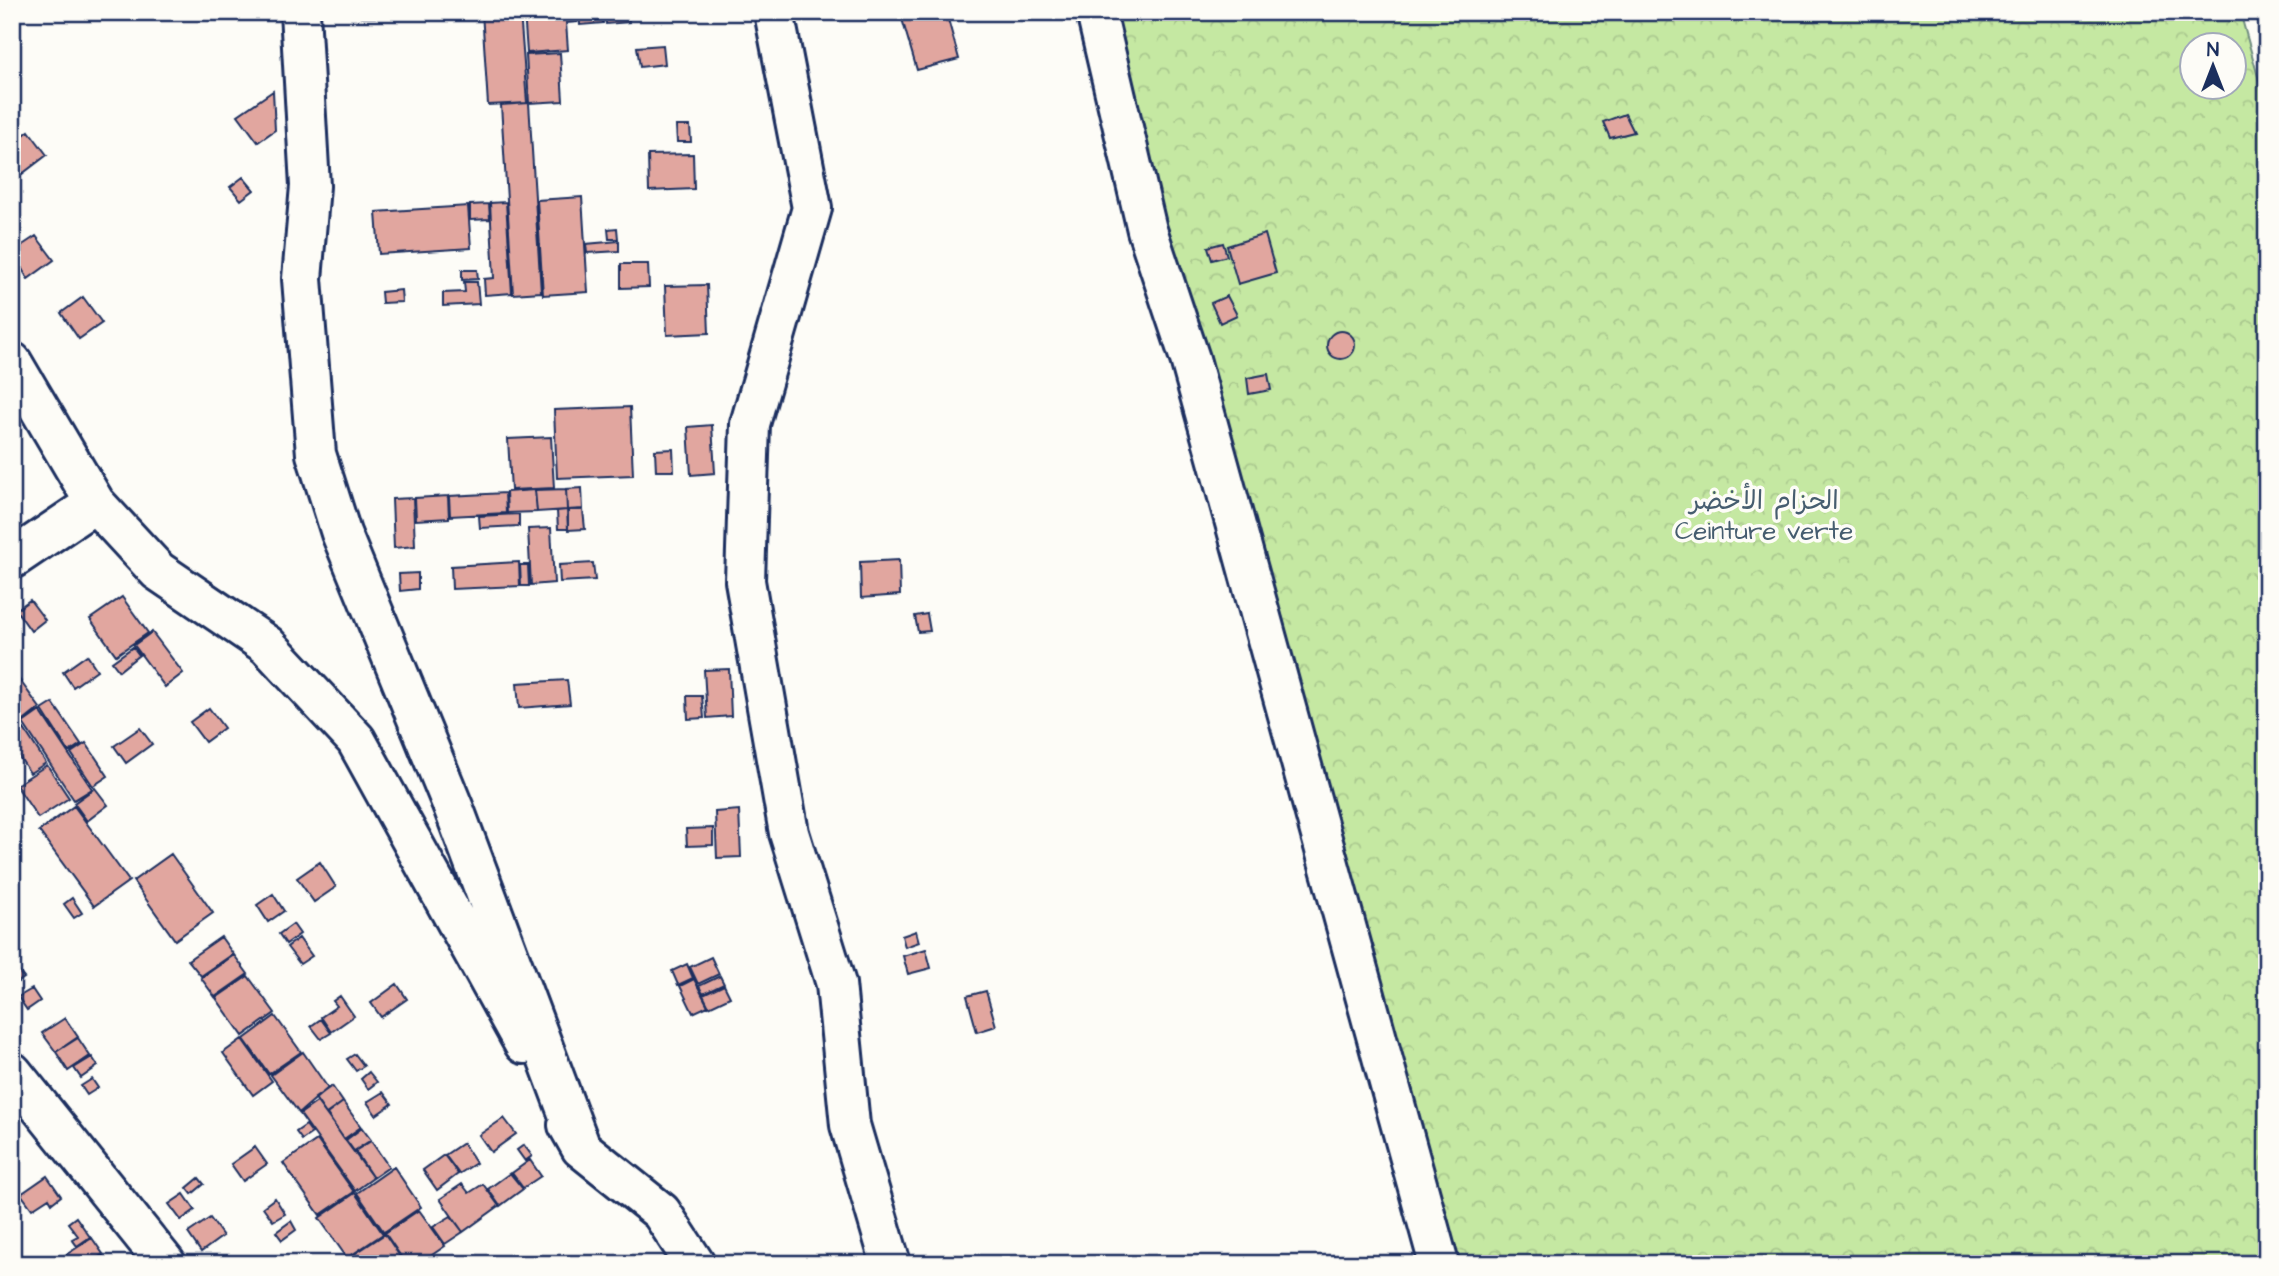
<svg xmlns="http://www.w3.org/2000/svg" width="2279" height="1276" viewBox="0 0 2279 1276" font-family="'Architects Daughter','Playpen Sans Arabic',sans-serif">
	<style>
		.forest { fill: url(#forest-crowns); stroke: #708c80; stroke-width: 2; fill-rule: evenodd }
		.building { fill: #e1a69f; stroke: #1b2f5e; stroke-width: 2 }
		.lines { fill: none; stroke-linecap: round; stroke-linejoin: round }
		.minor-casing { stroke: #1b2f5e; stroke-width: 44 }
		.minor { stroke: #fdfcf7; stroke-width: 38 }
		.labels { text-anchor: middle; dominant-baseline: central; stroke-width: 7; stroke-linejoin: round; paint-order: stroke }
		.park-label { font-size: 26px; fill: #465d6f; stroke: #fdfcf7 }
	</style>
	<defs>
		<pattern id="forest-crowns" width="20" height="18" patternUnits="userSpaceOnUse" patternTransform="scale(1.75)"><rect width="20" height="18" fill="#c5e8a2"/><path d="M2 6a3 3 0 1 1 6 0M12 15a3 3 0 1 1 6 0" fill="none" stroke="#a9c78e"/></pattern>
	</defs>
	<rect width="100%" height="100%" fill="#fdfcf7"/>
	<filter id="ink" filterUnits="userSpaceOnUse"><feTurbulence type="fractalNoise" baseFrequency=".0143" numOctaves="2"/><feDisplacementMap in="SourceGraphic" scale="14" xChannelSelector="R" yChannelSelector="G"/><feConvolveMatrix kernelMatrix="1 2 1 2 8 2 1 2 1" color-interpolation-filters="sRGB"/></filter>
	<g filter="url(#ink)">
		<!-- forest -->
		<path class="forest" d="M 1115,12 L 2240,12 L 2267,109 L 2267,1264 L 1454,1264 L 1151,186 ZM 2192,46 L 2234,46 L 2234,88 L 2192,88 Z"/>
		<!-- building -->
		<path class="building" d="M 361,12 L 386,12 L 386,17 L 361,17 Z
			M 407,12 L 450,12 L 407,15 Z
			M 482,12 L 520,12 L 527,103 L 488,105 Z
			M 524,12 L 576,12 L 577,22 L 566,23 L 568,50 L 527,53 Z
			M 579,12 L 602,12 L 603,23 L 580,25 Z
			M 605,12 L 628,12 L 629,22 L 606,24 Z
			M 900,12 L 946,12 L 959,59 L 917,70 Z
			M 663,45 L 665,64 L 640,67 L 637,47 Z
			M 560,53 L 563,101 L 529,103 L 526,55 Z
			M 273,91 L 275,130 L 258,142 L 238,115 Z
			M 529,103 L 541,292 L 513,294 L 501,105 Z
			M 1625,114 L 1634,132 L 1610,138 L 1603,122 Z
			M 676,126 L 690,126 L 691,142 L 677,142 Z
			M 29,131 L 47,155 L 22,174 L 12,161 L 12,144 Z
			M 693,154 L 694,189 L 649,191 L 648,155 Z
			M 243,177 L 254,190 L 241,200 L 230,187 Z
			M 582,197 L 588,292 L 543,295 L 537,200 Z
			M 506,202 L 512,293 L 485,295 L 484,279 L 494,278 L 490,203 Z
			M 489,204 L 490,219 L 470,220 L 470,205 Z
			M 468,206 L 471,248 L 379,254 L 376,212 Z
			M 617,228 L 618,239 L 609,239 L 608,229 Z
			M 1265,234 L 1276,273 L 1238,284 L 1227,246 Z
			M 36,236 L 54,260 L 28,279 L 12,252 Z
			M 619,241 L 619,251 L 587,253 L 586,244 Z
			M 1223,243 L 1227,256 L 1212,260 L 1208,247 Z
			M 621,264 L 648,264 L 649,287 L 621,288 Z
			M 462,270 L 477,270 L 478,279 L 462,280 Z
			M 464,282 L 477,282 L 479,304 L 443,306 L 443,293 L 465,292 Z
			M 707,285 L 709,333 L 667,335 L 665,286 Z
			M 401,290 L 402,302 L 382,303 L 381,292 Z
			M 1227,296 L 1237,315 L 1220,323 L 1211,303 Z
			M 83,297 L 102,323 L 79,339 L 61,313 Z
			M1327 345a14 14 0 1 1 28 0a14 14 0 1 1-28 0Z
			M 1268,374 L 1271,390 L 1249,394 L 1247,378 Z
			M 630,407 L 633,475 L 557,478 L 554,410 Z
			M 712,425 L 715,473 L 691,475 L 688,427 Z
			M 551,437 L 554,488 L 511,490 L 508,439 Z
			M 673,449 L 674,471 L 656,471 L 655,450 Z
			M 582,488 L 583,509 L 567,510 L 566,489 Z
			M 566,489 L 567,510 L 537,512 L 535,490 Z
			M 535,490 L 537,512 L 507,513 L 506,492 Z
			M 505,493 L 506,513 L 450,516 L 449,496 Z
			M 448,496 L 449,518 L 416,520 L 415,498 Z
			M 413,498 L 415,546 L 394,548 L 392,499 Z
			M 567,510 L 568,529 L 558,529 L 557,511 Z
			M 568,510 L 583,510 L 585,529 L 568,530 Z
			M 519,514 L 519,526 L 480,528 L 479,516 Z
			M 551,528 L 554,583 L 531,585 L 528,529 Z
			M 899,560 L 900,595 L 861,598 L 860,562 Z
			M 519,562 L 520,586 L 452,589 L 451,566 Z
			M 593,563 L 595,580 L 560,582 L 559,565 Z
			M 520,565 L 528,565 L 529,586 L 521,586 Z
			M 418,573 L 418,589 L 400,591 L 399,574 Z
			M 122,597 L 148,633 L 116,655 L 90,619 Z
			M 30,600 L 45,620 L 31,631 L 16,610 Z
			M 927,614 L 930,631 L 918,632 L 915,616 Z
			M 152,632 L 183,673 L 165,687 L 134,645 Z
			M 133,647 L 139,655 L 119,671 L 112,662 Z
			M 87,655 L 97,670 L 73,687 L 63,672 Z
			M 729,669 L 731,716 L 707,718 L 704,670 Z
			M 13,671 L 40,708 L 20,724 L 12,714 Z
			M 567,680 L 570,704 L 519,708 L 517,683 Z
			M 687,696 L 702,696 L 704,718 L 688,719 Z
			M 53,703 L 81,744 L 69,752 L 42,710 Z
			M 209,708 L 224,728 L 205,742 L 190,722 Z
			M 40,711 L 92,789 L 74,800 L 23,723 Z
			M 140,728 L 152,744 L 126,763 L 114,746 Z
			M 24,729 L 46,763 L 30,773 L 12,746 L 12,737 Z
			M 86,743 L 108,776 L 93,786 L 71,753 Z
			M 47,765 L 69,798 L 38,818 L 16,785 Z
			M 95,788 L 108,805 L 87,821 L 74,803 Z
			M 74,806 L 129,881 L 94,906 L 39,831 Z
			M 739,810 L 741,857 L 717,858 L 715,812 Z
			M 713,828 L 713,845 L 687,846 L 686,829 Z
			M 171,854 L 213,913 L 175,940 L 133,881 Z
			M 320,862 L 336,887 L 314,902 L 297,878 Z
			M 273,894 L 284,911 L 268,922 L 257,905 Z
			M 72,898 L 82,913 L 74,918 L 64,904 Z
			M 293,924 L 300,934 L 286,944 L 279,934 Z
			M 916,931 L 919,942 L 905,947 L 902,936 Z
			M 221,937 L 233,954 L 201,976 L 188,960 Z
			M 299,938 L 312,956 L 300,964 L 287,947 Z
			M 926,949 L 931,968 L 908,974 L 903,956 Z
			M 234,955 L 248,974 L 215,997 L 201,978 Z
			M 711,957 L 719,974 L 698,984 L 690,967 Z
			M 687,964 L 693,978 L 678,985 L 672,971 Z
			M 18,971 L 24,978 L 15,984 L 12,975 Z
			M 248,976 L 275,1013 L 243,1036 L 216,998 Z
			M 720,976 L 724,984 L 703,994 L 699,986 Z
			M 694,979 L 708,1006 L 693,1013 L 680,986 Z
			M 397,984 L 407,999 L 381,1017 L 371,1003 Z
			M 724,985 L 730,997 L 709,1007 L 703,995 Z
			M 32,989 L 40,1001 L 27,1010 L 18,997 Z
			M 986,991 L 996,1026 L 977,1032 L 967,996 Z
			M 340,996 L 354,1016 L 331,1032 L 321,1017 L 337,1006 L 333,1001 Z
			M 275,1016 L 301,1052 L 269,1074 L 244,1039 Z
			M 65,1018 L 78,1037 L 56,1052 L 42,1033 Z
			M 321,1019 L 331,1033 L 321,1039 L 311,1026 Z
			M 78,1038 L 90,1056 L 68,1071 L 56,1052 Z
			M 242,1039 L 272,1081 L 253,1095 L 223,1053 Z
			M 303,1052 L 328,1088 L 299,1113 L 271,1075 Z
			M 355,1054 L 364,1066 L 356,1071 L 347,1059 Z
			M 92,1057 L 98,1066 L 81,1078 L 74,1068 Z
			M 369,1072 L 377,1082 L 368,1089 L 361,1079 Z
			M 92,1079 L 98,1088 L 87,1095 L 81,1086 Z
			M 332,1086 L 343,1102 L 326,1114 L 315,1098 Z
			M 383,1092 L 392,1104 L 376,1115 L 367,1102 Z
			M 317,1102 L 373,1178 L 355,1191 L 300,1114 Z
			M 343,1102 L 361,1127 L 344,1139 L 327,1114 Z
			M 504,1118 L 516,1134 L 491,1152 L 479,1135 Z
			M 306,1125 L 312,1133 L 302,1140 L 296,1132 Z
			M 362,1128 L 371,1140 L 354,1151 L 346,1140 Z
			M 317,1140 L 354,1192 L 320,1215 L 283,1163 Z
			M 371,1141 L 389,1167 L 373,1178 L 355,1151 Z
			M 463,1143 L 476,1163 L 459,1174 L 445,1155 Z
			M 524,1145 L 532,1156 L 525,1161 L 517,1150 Z
			M 255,1147 L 267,1164 L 243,1181 L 231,1164 Z
			M 444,1155 L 458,1174 L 437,1190 L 423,1170 Z
			M 530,1160 L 541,1176 L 523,1188 L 512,1173 Z
			M 394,1167 L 421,1207 L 384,1232 L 357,1193 Z
			M 510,1173 L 523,1189 L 500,1206 L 488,1189 Z
			M 47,1176 L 61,1196 L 52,1203 L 49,1198 L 32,1209 L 21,1194 Z
			M 199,1178 L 204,1184 L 192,1194 L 187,1188 Z
			M 462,1184 L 469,1193 L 483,1184 L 499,1206 L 463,1232 L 440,1199 Z
			M 355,1193 L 383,1234 L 347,1258 L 319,1218 Z
			M 184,1194 L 195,1210 L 181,1220 L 169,1204 Z
			M 275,1198 L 285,1214 L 273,1221 L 263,1207 Z
			M 419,1210 L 445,1246 L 419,1264 L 406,1264 L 385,1233 Z
			M 451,1216 L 463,1232 L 445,1244 L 433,1227 Z
			M 76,1217 L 90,1237 L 77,1246 L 72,1239 L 78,1236 L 68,1223 Z
			M 210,1218 L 223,1236 L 201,1252 L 188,1233 Z
			M 291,1221 L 296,1230 L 282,1240 L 276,1232 Z
			M 385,1234 L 405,1264 L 351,1264 L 347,1259 Z
			M 92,1238 L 103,1254 L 88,1264 L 65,1264 L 61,1258 Z
			M 103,1256 L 109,1264 L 92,1264 Z"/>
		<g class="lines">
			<!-- minor casing -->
			<g class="minor-casing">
				<path id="minor" d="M 300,12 L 310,186 L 302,279 L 316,454 L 341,533 L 454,809 L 581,1148
					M 774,12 L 812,208 L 750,424 L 745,581 L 789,833 L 836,984 L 850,1125 L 891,1264
					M 1096,12 L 1147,230 L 1190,359 L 1439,1264
					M 12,362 L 95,503 L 158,571 L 267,645 L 356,740 L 524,1044
					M 12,559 L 95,503
					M 12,1072 L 166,1264
					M 568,1125 L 581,1148 L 661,1212 L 695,1264"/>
			</g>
			<!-- minor -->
			<use href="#minor" class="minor"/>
		</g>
	</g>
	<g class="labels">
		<!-- park labels -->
		<g class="park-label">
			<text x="1764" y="501">الحزام الأخضر<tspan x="1764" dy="30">Ceinture verte</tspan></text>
		</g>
	</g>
	<!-- margin -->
	<rect width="2279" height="1276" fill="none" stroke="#fdfcf7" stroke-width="42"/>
	<rect x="21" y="21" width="2237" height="1234" fill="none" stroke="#1b2f5e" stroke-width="2.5" filter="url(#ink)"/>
	<!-- north arrow -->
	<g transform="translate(2213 66)"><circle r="33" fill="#fdfcf7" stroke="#a3aaba" stroke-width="2"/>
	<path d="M0-5L12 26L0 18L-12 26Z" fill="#1b2f5e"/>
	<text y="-10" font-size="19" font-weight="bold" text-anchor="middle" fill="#1b2f5e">N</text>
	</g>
</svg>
